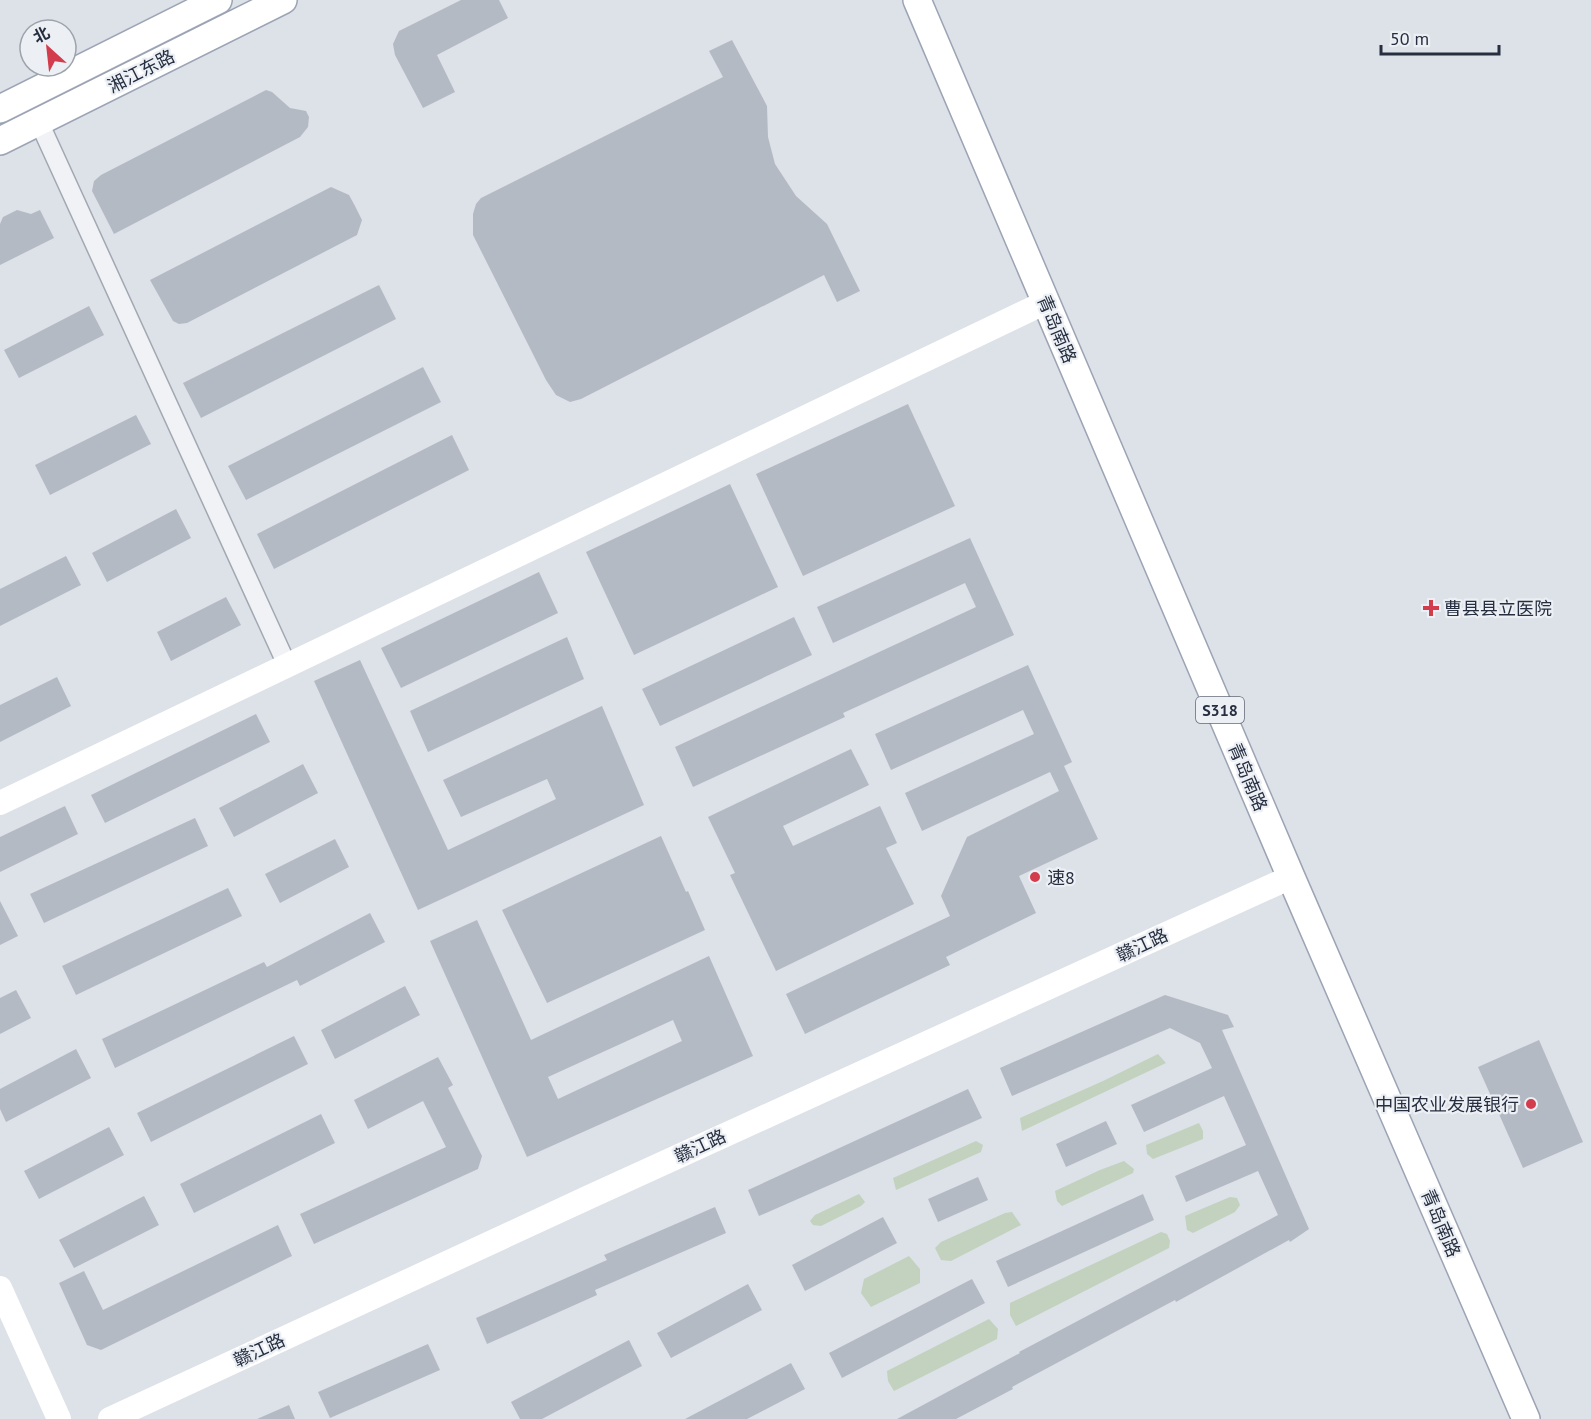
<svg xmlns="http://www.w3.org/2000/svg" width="1591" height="1419" viewBox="0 0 1591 1419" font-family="'PT Sans','Noto Sans SC',sans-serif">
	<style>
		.green { fill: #c2d2be }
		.building { fill: #b4bac4; fill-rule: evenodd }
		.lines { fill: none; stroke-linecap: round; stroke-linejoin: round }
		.street-casing { stroke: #a2a8b2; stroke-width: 21 }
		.primary-casing { stroke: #9ca4b4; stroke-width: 30 }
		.street { stroke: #f0f2f6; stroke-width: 18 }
		.secondary { stroke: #fff; stroke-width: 24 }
		.primary { stroke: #fff; stroke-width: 27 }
		.poi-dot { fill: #d23c4c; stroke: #ecf0f5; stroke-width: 2 }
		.labels { text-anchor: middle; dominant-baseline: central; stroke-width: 4.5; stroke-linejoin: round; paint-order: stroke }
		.shield { fill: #ecf0f5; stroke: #616876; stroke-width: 1.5 }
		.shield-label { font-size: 16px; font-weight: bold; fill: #262e3f }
		.street-label { font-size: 18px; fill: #262e3f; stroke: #ecf0f5 }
		.poi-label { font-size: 18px; fill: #262e3f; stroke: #ecf0f5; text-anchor: start }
	</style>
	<rect width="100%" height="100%" fill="#dde1e8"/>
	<!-- green -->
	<path class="green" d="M 1158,1054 L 1166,1063 L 1022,1131 L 1020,1118 L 1103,1081 Z
		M 1199,1123 L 1203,1131 L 1203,1139 L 1153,1159 L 1147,1154 L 1146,1145 Z
		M 976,1141 L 983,1145 L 981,1152 L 896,1190 L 893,1178 Z
		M 1124,1161 L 1134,1169 L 1133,1173 L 1062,1206 L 1057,1201 L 1055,1191 L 1100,1170 Z
		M 859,1194 L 865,1202 L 861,1206 L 821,1226 L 813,1225 L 810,1221 L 815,1215 Z
		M 1230,1197 L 1237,1198 L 1240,1205 L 1235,1212 L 1193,1233 L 1187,1230 L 1185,1216 Z
		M 1012,1212 L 1021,1225 L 951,1261 L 941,1260 L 935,1248 L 941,1242 L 1005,1213 Z
		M 1161,1232 L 1167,1234 L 1170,1241 L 1169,1248 L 1016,1326 L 1010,1315 L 1010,1303 Z
		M 909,1256 L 920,1269 L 920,1283 L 871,1307 L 861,1293 L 864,1279 Z
		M 989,1319 L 998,1329 L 997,1339 L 894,1391 L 888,1381 L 887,1371 Z"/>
	<!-- building -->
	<path class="building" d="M 461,0 L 499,0 L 508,18 L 437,55 L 455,92 L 423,108 L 395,55 L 393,44 L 399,31 Z
		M 732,40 L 767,106 L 768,137 L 775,164 L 796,196 L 827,224 L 860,291 L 837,302 L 824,275 L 581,399 L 570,402 L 556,395 L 546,380 L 473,235 L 473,214 L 476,204 L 481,198 L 723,77 L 709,51 Z
		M 266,90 L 272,92 L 290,108 L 306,111 L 309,117 L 308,127 L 300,137 L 114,234 L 92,191 L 94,181 L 101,175 Z
		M 331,187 L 349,195 L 355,206 L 362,220 L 357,235 L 187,323 L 179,324 L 173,321 L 150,280 Z
		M 17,210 L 31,214 L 40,210 L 54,238 L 0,265 L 0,224 L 3,217 Z
		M 379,285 L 396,319 L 201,418 L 183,383 Z
		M 89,306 L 104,335 L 19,378 L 4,350 Z
		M 423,367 L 441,402 L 246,500 L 228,466 Z
		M 908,404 L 955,506 L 803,576 L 756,474 Z
		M 136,415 L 151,444 L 50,495 L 35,465 Z
		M 452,435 L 469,470 L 274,569 L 257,534 Z
		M 730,484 L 778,587 L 634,655 L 586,552 Z
		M 176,509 L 191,538 L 107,582 L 92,553 Z
		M 970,538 L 1014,635 L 843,713 L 845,717 L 693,787 L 675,747 L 976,607 L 965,583 L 833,643 L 817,607 Z
		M 66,556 L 81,585 L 0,626 L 0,589 Z
		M 539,572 L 558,613 L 401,688 L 381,648 Z
		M 226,597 L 241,625 L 171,661 L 157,632 Z
		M 794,617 L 812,655 L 660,726 L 642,689 Z
		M 567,637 L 584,679 L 428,752 L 410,711 Z
		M 360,660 L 448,850 L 556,799 L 547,779 L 461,817 L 443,780 L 602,706 L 644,805 L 418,910 L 314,681 Z
		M 1028,665 L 1072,762 L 1064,766 L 1098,839 L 1019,876 L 1036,913 L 946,957 L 950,965 L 805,1034 L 786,994 L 950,916 L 941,896 L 967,837 L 1059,791 L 1050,772 L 922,831 L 905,793 L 1034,734 L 1023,710 L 891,770 L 875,734 Z
		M 57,677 L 71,706 L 0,742 L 0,705 Z
		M 256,714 L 270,742 L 105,823 L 91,795 Z
		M 851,749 L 869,785 L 783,826 L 793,846 L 880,806 L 897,843 L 886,848 L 914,904 L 776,971 L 730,875 L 735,873 L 708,817 Z
		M 303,764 L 318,793 L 234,837 L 219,808 Z
		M 65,806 L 78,834 L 0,872 L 0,837 Z
		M 195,818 L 208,846 L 44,923 L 30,894 Z
		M 661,836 L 686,892 L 688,891 L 705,930 L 547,1003 L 502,910 Z
		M 335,839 L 349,867 L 280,903 L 265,874 Z
		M 228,888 L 242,916 L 76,995 L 62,966 Z
		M 0,901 L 18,936 L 0,945 Z
		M 370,913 L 385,942 L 300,986 L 297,980 L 115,1068 L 102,1039 L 264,962 L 267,967 Z
		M 477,920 L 531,1040 L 709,956 L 753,1056 L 527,1157 L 430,941 ZM 673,1020 L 682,1041 L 558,1099 L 548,1077 Z
		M 405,986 L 420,1015 L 335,1059 L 321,1030 Z
		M 16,990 L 31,1018 L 0,1034 L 0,998 Z
		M 1165,995 L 1228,1015 L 1234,1027 L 1222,1030 L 1309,1229 L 1290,1242 L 1289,1240 L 1176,1302 L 1175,1300 L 1012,1387 L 1013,1389 L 956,1419 L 897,1419 L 1020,1353 L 1019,1352 L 1278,1215 L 1258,1171 L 1186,1202 L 1175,1176 L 1246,1145 L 1224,1096 L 1144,1132 L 1131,1105 L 1212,1068 L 1200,1043 L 1170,1028 L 1012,1096 L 1000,1068 Z
		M 294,1036 L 308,1064 L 151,1142 L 137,1113 Z
		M 1539,1040 L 1583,1142 L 1523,1168 L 1478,1067 Z
		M 76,1049 L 91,1078 L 6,1122 L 0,1109 L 0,1089 Z
		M 438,1057 L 453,1085 L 448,1088 L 482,1156 L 478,1169 L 314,1244 L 300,1214 L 446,1147 L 423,1101 L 368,1129 L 354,1100 Z
		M 968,1089 L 982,1118 L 759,1216 L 748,1190 Z
		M 321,1114 L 335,1143 L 194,1213 L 180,1184 Z
		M 1106,1121 L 1117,1144 L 1066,1167 L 1056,1144 Z
		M 109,1127 L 124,1155 L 39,1199 L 24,1171 Z
		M 978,1177 L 988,1200 L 938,1222 L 928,1199 Z
		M 1143,1194 L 1154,1220 L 1008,1287 L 996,1261 Z
		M 144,1196 L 159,1225 L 74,1268 L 59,1240 Z
		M 715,1207 L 726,1233 L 595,1290 L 597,1295 L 487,1344 L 476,1318 L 607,1260 L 604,1255 Z
		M 883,1217 L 897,1243 L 805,1291 L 792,1265 Z
		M 278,1225 L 292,1256 L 101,1350 L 87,1345 L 59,1283 L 84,1271 L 103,1310 Z
		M 972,1279 L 985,1303 L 842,1378 L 829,1353 Z
		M 748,1284 L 762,1310 L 671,1358 L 657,1333 Z
		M 629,1340 L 642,1366 L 542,1419 L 520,1419 L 511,1402 Z
		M 428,1344 L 440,1370 L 330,1418 L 318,1392 Z
		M 791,1363 L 805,1389 L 747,1419 L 685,1419 Z
		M 289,1405 L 295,1419 L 257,1419 Z"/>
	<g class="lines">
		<!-- street casing -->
		<g class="street-casing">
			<path id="street" d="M 39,122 L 287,665"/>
		</g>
		<!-- primary casing -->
		<g class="primary-casing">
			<path id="primary" d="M 917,0 L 1291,877 L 1526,1419
				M 0,109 L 218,0
				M 0,141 L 283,0"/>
		</g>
		<!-- street -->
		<use href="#street" class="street"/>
		<!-- secondary -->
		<path class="secondary" d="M 0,803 L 1046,302
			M 0,1288 L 59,1419
			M 110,1419 L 587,1198 L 1291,877"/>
		<!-- primary -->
		<use href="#primary" class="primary"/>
	</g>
	<!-- markers -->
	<g class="poi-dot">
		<path d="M1428 599h6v6h6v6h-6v6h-6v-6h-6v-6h6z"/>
		<circle cx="1035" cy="877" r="6"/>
		<circle cx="1531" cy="1104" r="6"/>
	</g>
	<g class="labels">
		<!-- shield labels -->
		<rect class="shield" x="1196" y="697" width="48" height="26" rx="4.5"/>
		<g class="shield-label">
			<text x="1220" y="710">S318</text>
		</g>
		<!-- street labels -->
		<g class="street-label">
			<text transform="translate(141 71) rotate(-27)">湘江东路</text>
			<text transform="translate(1057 329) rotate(67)">青岛南路</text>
			<text transform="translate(1248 777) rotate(67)">青岛南路</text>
			<text transform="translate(1142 945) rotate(-25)">赣江路</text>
			<text transform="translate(700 1146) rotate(-25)">赣江路</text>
			<text transform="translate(1441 1223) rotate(67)">青岛南路</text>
			<text transform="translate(259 1350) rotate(-25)">赣江路</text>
		</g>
		<!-- poi labels -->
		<g class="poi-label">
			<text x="1444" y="608">曹县县立医院</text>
			<text x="1047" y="877">速8</text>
			<text x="1519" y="1104" text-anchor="end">中国农业发展银行</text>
		</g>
	</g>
	<!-- north arrow -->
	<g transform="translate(48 48) rotate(333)"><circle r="28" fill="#ecf0f5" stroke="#9da2ac" stroke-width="1.5"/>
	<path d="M0-4.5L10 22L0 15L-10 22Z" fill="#d23c4c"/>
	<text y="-9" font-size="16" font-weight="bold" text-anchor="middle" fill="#262e3f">北</text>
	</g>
	<!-- scale -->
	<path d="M1381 45v9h118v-9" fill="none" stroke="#262e3f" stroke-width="3"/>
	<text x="1390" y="45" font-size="18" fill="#262e3f" stroke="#ecf0f5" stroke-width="4.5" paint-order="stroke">50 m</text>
</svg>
